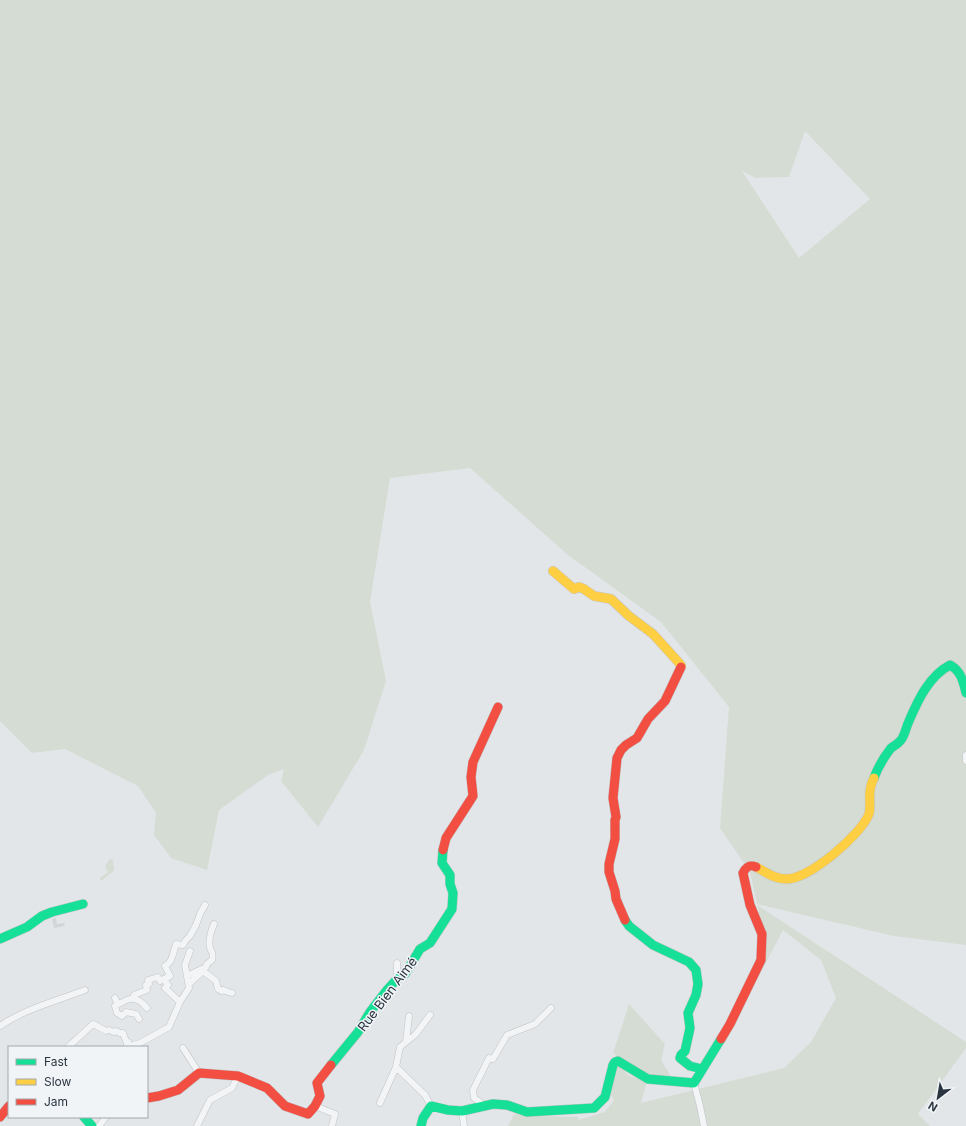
<svg xmlns="http://www.w3.org/2000/svg" width="966" height="1126" viewBox="0 0 966 1126" font-family="Inter,sans-serif">
	<style>
		.built { fill: #d2d6db }
		.green { fill: #d5dcd4; fill-rule: evenodd }
		.lines { fill: none; stroke-linecap: round; stroke-linejoin: round }
		.street-casing { stroke: #c1c4c6; stroke-width: 7 }
		.fast-casing { stroke: #c1c4c6; stroke-width: 10 }
		.slow-casing { stroke: #c1c4c6; stroke-width: 10 }
		.jam-casing { stroke: #c1c4c6; stroke-width: 10 }
		.street { stroke: #f2f4f5; stroke-width: 6 }
		.fast { stroke: #16e098; stroke-width: 9 }
		.slow { stroke: #ffcf43; stroke-width: 9 }
		.jam { stroke: #f24e42; stroke-width: 9 }
		.labels { text-anchor: middle; dominant-baseline: central; stroke-width: 3; stroke-linejoin: round; paint-order: stroke }
		.street-label { font-size: 13px; fill: #2a3541; stroke: #f1f4f7 }
	</style>
	<rect width="100%" height="100%" fill="#e3e6e8"/>
	<!-- built -->
	<path class="built" d="M 56,918 L 57,924 L 64,923 L 65,926 L 54,928 L 52,919 Z"/>
	<!-- green -->
	<path class="green" d="M 0,0 L 966,0 L 966,945 L 894,936 L 757,904 L 750,872 L 720,828 L 729,707 L 661,622 L 568,555 L 470,468 L 390,478 L 370,602 L 386,681 L 364,750 L 318,827 L 281,781 L 284,769 L 268,775 L 219,810 L 207,870 L 171,858 L 154,835 L 156,813 L 138,786 L 65,749 L 32,753 L 0,721 ZM 805,131 L 870,199 L 799,258 L 742,171 L 756,178 L 789,177 Z
		M 110,859 L 113,860 L 114,870 L 110,874 L 101,881 L 100,878 L 108,872 L 105,866 Z
		M 757,905 L 966,1042 L 966,1048 L 918,1114 L 930,1126 L 508,1126 L 514,1114 L 535,1116 L 578,1117 L 578,1120 L 605,1112 L 614,1100 L 609,1092 L 616,1068 L 619,1066 L 622,1067 C 625,1077 639,1079 647,1081 L 641,1103 L 784,1068 L 811,1042 L 836,998 L 821,960 L 783,930 L 746,1001 L 765,936 Z
		M 629,1004 L 665,1044 L 661,1060 L 672,1078 L 649,1078 L 613,1053 Z"/>
	<g class="lines">
		<!-- street casing -->
		<g class="street-casing">
			<path id="street" d="M 966,755 L 966,761
				M 187,976 L 206,967 L 207,964 L 212,960 C 214,954 212,953 210,948 C 208,940 211,931 214,924
				M 164,979 L 168,985 L 165,988 L 180,1002
				M 397,979 L 397,963
				M 188,982 L 190,983 L 203,971 L 216,981 L 218,989 L 222,991 L 223,990 C 227,991 229,993 232,993
				M 115,998 L 118,1004 C 122,1003 124,1001 127,1000 C 135,996 142,1002 147,1008
				M 135,998 L 134,995 L 147,990 L 146,985 L 149,984 L 148,980 L 158,977 L 160,981 L 170,976 L 165,966 C 173,962 173,952 176,944 L 183,945 L 186,940 L 190,936 L 196,925 L 200,914 L 205,905
				M 118,1004 L 115,1006 L 117,1013 L 122,1016 L 126,1012 L 136,1014 L 139,1019
				M 430,1015 L 416,1034 L 400,1047 L 396,1067 L 425,1095 L 431,1106
				M 0,1026 C 25,1009 56,1001 85,990
				M 406,1042 L 409,1016
				M 68,1047 L 93,1024 L 106,1031 L 109,1030 L 114,1032 L 116,1031 L 120,1033 L 123,1033 L 126,1041 L 128,1042 L 127,1045 L 129,1046 L 133,1045 L 140,1043 L 169,1027 L 180,1002 L 189,988 L 185,965 L 190,951
				M 183,1048 L 199,1073
				M 694,1083 L 700,1106 L 704,1126
				M 380,1103 L 396,1067
				M 315,1106 L 335,1114 L 332,1126
				M 480,1107 L 480,1102 L 474,1098 L 473,1090 L 489,1058 L 493,1059 L 507,1035 L 535,1024 L 551,1008
				M 462,1111 L 464,1126
				M 99,1126 L 106,1117
				M 197,1126 L 210,1100 L 232,1088 L 238,1076"/>
		</g>
		<!-- fast casing -->
		<g class="fast-casing">
			<path id="fast" d="M 874,778 C 878,767 884,757 891,748 C 894,746 898,744 901,740 C 905,735 906,727 909,721 C 918,700 929,676 950,665 C 961,671 963,681 966,693
				M 625,920 L 629,926 L 653,945 L 689,962 L 696,970 L 698,984 L 696,995 L 688,1013 L 690,1028 L 685,1051 L 681,1055 L 680,1058 L 690,1066 L 702,1069
				M 0,939 L 27,927 L 42,916 L 52,912 L 83,904
				M 331,1065 L 358,1032 L 370,1012 L 387,990 L 397,979 L 405,974 L 420,949 L 430,943 L 452,909 L 453,893 L 450,884 L 450,875 L 442,863 L 443,850
				M 84,1117 L 92,1126
				M 421,1126 L 423,1118 L 431,1106 L 448,1110 L 462,1111 L 493,1104 L 507,1105 L 527,1112 L 594,1108 L 605,1097 L 613,1065 L 615,1062 L 618,1061 L 648,1079 L 694,1083 L 721,1039"/>
		</g>
		<!-- slow casing -->
		<g class="slow-casing">
			<path id="slow" d="M 553,571 L 574,589 L 579,587 L 584,589 L 594,596 L 611,599 L 629,616 L 653,634 L 681,665 L 681,667
				M 756,867 C 766,872 774,879 787,879 C 809,879 861,835 869,814 C 871,807 869,799 870,792 C 870,787 872,782 874,778"/>
		</g>
		<!-- jam casing -->
		<g class="jam-casing">
			<path id="jam" d="M 443,850 L 446,838 L 473,796 L 471,777 L 473,762 L 498,707
				M 625,920 L 616,899 L 615,891 L 609,872 L 609,864 L 615,839 L 615,820 L 616,817 L 613,798 L 617,758 L 621,750 L 626,745 L 637,738 L 648,719 L 665,701 L 681,667
				M 721,1039 L 730,1024 L 761,960 L 762,934 L 750,905 L 743,873 C 746,867 749,864 756,867
				M 147,1098 L 159,1096 L 178,1090 L 199,1073 L 238,1076 L 267,1088 L 285,1106 L 308,1114 L 315,1106 L 320,1096 L 317,1083 L 331,1065
				M 0,1117 L 9,1106"/>
		</g>
		<!-- street -->
		<use href="#street" class="street"/>
		<!-- fast -->
		<use href="#fast" class="fast"/>
		<!-- slow -->
		<use href="#slow" class="slow"/>
		<!-- jam -->
		<use href="#jam" class="jam"/>
	</g>
	<g class="labels">
		<!-- street labels -->
		<g class="street-label">
			<text transform="translate(387 994) rotate(-53)">Rue Bien Aimé</text>
		</g>
	</g>
	<!-- legend -->
	<rect x="8" y="1046" width="140" height="72" fill="#f1f4f7" stroke="#a1a8ae"/>
	<rect x="16" y="1059" width="20" height="6" fill="#16e098" stroke="#a1a8ae"/>
	<text x="44" y="1066" font-size="12" fill="#2a3541">Fast</text>
	<rect x="16" y="1079" width="20" height="6" fill="#ffcf43" stroke="#a1a8ae"/>
	<text x="44" y="1086" font-size="12" fill="#2a3541">Slow</text>
	<rect x="16" y="1099" width="20" height="6" fill="#f24e42" stroke="#a1a8ae"/>
	<text x="44" y="1106" font-size="12" fill="#2a3541">Jam</text>
	<!-- north arrow -->
	<g transform="translate(938 1098) rotate(211)" stroke="#f1f4f7" stroke-width="3" paint-order="stroke">
	<path d="M0-3L7 15L0 10L-7 15Z" fill="#2a3541"/>
	<text y="-6" font-size="11" font-weight="bold" text-anchor="middle" fill="#2a3541">N</text>
	</g>
</svg>
